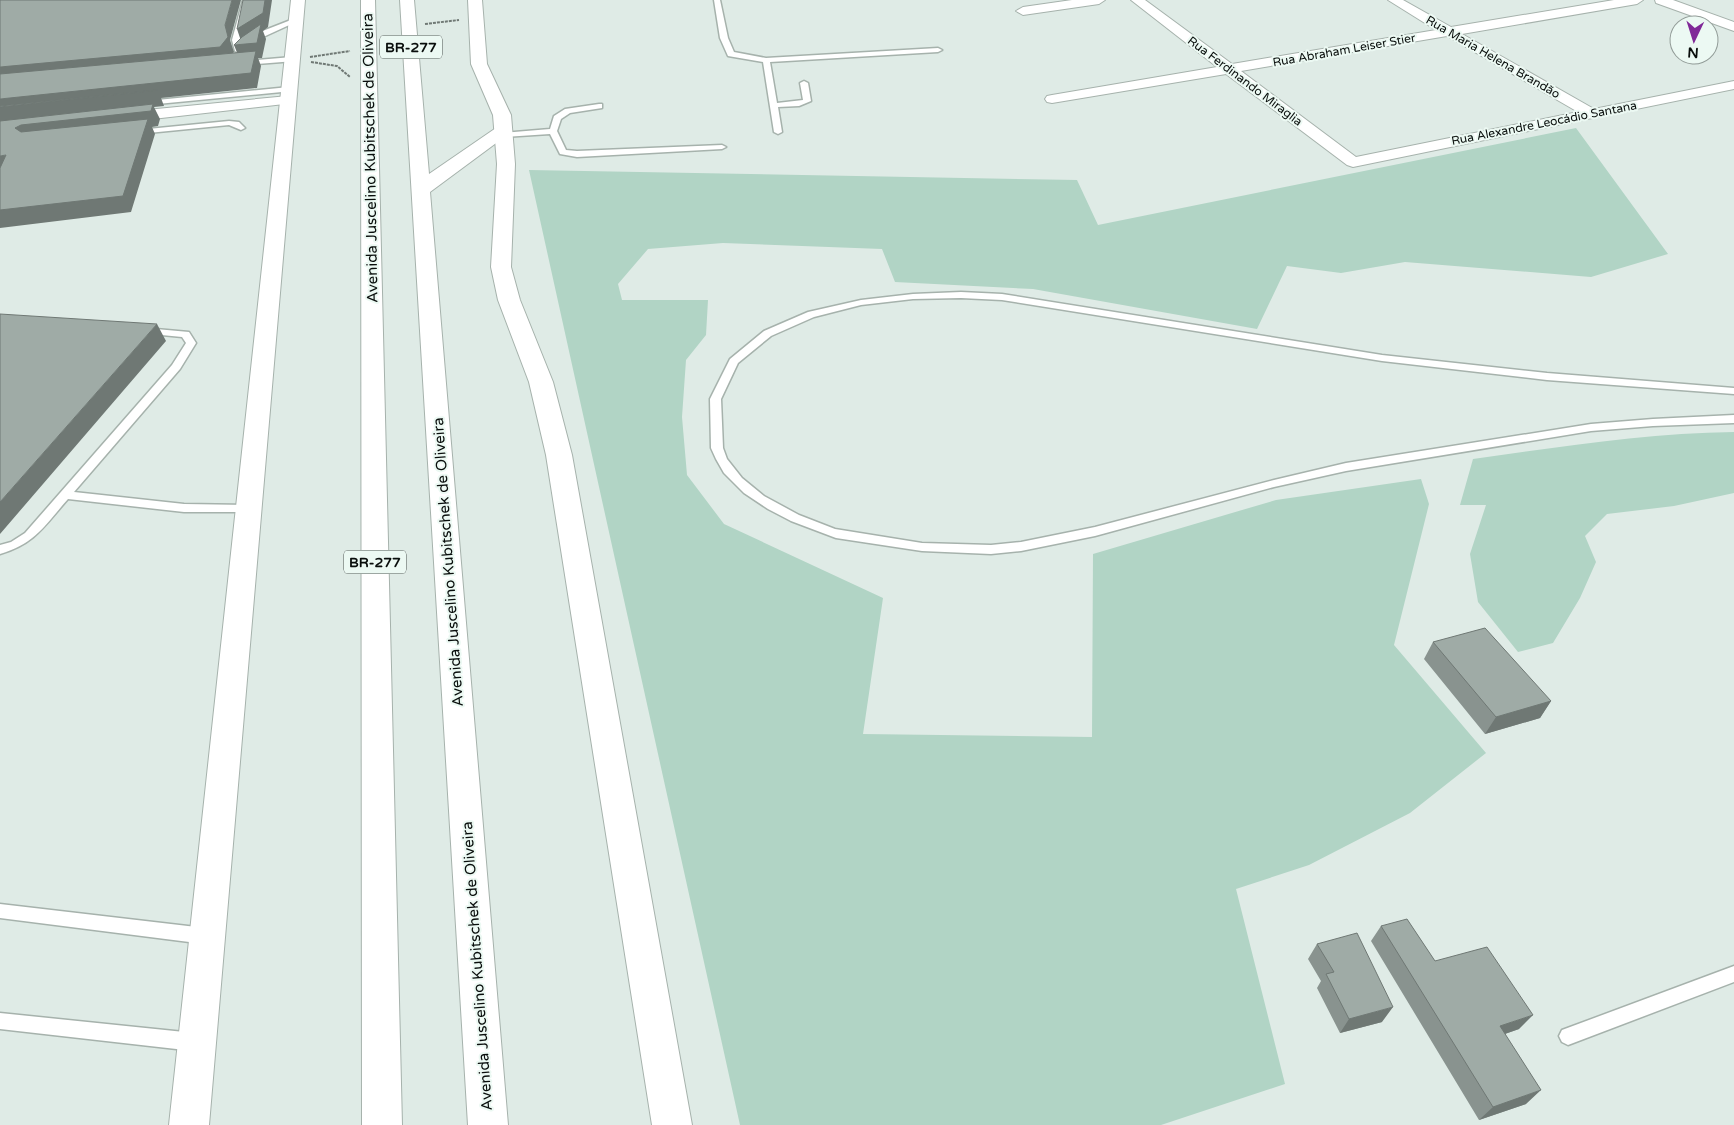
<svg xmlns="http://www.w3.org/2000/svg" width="1734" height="1125" viewBox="0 0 1734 1125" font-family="'Varela Round',sans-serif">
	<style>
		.green { fill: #b1d4c5 }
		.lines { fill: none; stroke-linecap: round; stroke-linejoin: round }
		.lane-casing { stroke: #a6b2ac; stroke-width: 3 }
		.street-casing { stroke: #a6b2ac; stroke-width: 2 }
		.secondary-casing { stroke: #a6b2ac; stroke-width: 2 }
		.highway-casing { stroke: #a6b2ac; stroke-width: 2 }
		.path { stroke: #707975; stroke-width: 2; stroke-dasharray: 3 1; stroke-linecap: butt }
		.lane { fill: #fff; fill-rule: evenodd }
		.street { fill: #fff; fill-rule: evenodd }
		.secondary { fill: #fff; fill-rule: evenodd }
		.highway { fill: #fff; fill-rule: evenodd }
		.wall { fill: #89938f }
		.shaded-wall { fill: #6f7874 }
		.building { fill: #9faba6; stroke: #6f7874 }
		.labels { text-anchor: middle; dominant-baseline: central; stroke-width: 4; stroke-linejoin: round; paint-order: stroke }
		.far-street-label { font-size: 12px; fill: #090e0c; stroke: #ecf9f3 }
		.shield { fill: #ecf9f3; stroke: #4d5451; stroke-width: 1 }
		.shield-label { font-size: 14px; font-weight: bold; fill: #090e0c }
		.street-label { font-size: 15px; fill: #090e0c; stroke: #ecf9f3 }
	</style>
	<rect width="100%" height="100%" fill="#dfebe6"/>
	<!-- green -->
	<path class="green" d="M 1576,128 L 1668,254 L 1591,277 L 1405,262 L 1341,273 L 1287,266 L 1257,329 L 1033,289 L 895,282 L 882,249 L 723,243 L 648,249 L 618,284 L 622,300 L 708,300 L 706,335 L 686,360 L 682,417 L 687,475 L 724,524 L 883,598 L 863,734 L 1092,737 L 1093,554 L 1276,500 L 1421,479 L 1429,504 L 1394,645 L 1486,753 L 1410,813 L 1309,865 L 1236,889 L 1285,1084 L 1161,1125 L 740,1125 L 529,170 L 1077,180 L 1098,225 Z
		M 1734,432 L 1734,493 L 1674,506 L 1607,514 L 1585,536 L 1596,562 L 1580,598 L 1553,643 L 1518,652 L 1478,602 L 1470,554 L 1486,505 L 1460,505 L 1473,459 C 1560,447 1647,433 1734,432 Z"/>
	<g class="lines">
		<!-- lane casing -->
		<g class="lane-casing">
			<path id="lane" d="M 243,0 L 249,0 L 240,40 L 243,51 L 239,53 L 235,51 L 232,40 Z
				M 714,0 L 720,0 L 728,38 L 734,52 L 766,58 L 938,48 L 942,50 L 938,52 L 770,62 L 777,103 L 803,100 L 800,83 L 804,81 L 808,83 L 811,101 L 799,106 L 778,107 L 782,132 L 778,134 L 774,132 L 763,62 L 728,56 L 720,38 Z
				M 296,18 L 299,20 L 298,21 L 261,38 L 254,44 L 247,42 L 255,34 Z
				M 292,57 L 295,57 L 295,61 L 244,65 L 240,63 L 244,61 Z
				M 289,87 L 293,89 L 292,91 L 147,105 L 143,103 L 147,101 Z
				M 599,104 L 602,104 L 602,108 L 570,113 L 561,119 L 557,131 L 566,150 L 577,151 L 722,145 L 726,147 L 722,149 L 577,157 L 560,154 L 550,134 L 502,137 L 498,135 L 502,133 L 550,129 L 554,116 L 565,109 Z
				M 229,121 L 239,122 L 245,128 L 241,130 L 229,125 L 138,134 L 134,132 L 138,130 Z
				M 961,292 L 1002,294 L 1382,355 L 1547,373 L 1734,388 L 1734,394 L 1547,380 L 1382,361 L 1002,300 L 961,298 L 913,299 L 861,305 L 814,317 L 771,336 L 738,363 L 721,399 L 723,448 L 727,459 L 742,478 L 764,496 L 799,515 L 835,529 L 922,543 L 991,545 L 1021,542 L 1095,527 L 1274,480 L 1346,463 L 1591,424 L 1653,419 L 1734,415 L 1734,423 L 1653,426 L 1591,431 L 1346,471 L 1274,487 L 1095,536 L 1021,551 L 991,554 L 922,551 L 836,538 L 791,521 L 768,509 L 744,493 L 724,473 L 716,459 L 711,448 L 710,399 L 730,359 L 764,331 L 808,312 L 861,300 L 913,294 Z
				M 145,328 L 189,332 L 196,343 L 180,369 L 74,492 L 184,504 L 248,505 L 254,509 L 252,512 L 184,512 L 68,499 C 45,525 35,544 0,554 L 0,545 L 11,542 L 25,533 L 172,365 L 186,343 L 182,337 L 141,333 L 141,329 Z
				M 0,904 L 205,928 L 211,931 L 213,936 L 211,941 L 205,944 L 0,918 Z
				M 1734,966 L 1734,982 L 1568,1045 L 1562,1042 L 1559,1036 L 1562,1030 Z
				M 0,1013 L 194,1033 L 200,1036 L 203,1042 L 200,1048 L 194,1051 L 0,1029 Z"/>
		</g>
		<!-- street casing -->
		<g class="street-casing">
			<path id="street" d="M 1072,0 L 1105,0 L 1099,4 L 1023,15 L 1016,11 L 1023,7 Z
				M 1131,0 L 1145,0 L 1232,64 L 1436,30 L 1388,0 L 1403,0 L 1451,27 L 1614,0 L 1643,0 L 1637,4 L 1462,34 L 1594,109 L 1734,81 L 1734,89 L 1353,167 L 1347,165 L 1226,74 L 1052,103 L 1047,102 L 1045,99 L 1047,96 L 1052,95 L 1217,67 ZM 1447,36 L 1578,112 L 1356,157 L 1241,71 Z
				M 1655,0 L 1673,0 L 1734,22 L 1734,31 L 1656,3 Z
				M 288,96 L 293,97 L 295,100 L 293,103 L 126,122 L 121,120 L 118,117 L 121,114 L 126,112 Z"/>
		</g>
		<!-- secondary casing -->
		<g class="secondary-casing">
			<path id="secondary" d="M 291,0 L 305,0 L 209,1125 L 169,1125 Z
				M 468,0 L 482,0 L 487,64 L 511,115 L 515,164 L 511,267 L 520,300 L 553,382 L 572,455 L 692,1125 L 652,1125 L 546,455 L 529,382 L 498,300 L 491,267 L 497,164 L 493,115 L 471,64 Z"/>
		</g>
		<!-- highway casing -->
		<g class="highway-casing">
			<path id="highway" d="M 361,0 L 375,0 L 402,1125 L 362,1125 Z
				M 400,0 L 414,0 L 429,174 L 496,128 L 502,127 L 508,128 L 511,132 L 430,192 L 508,1125 L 468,1125 Z"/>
		</g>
		<!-- path -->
		<path class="path" d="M 425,24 L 459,20
			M 310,57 L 350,51
			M 311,62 L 337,66 L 350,77"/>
		<!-- lane -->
		<use href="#lane" class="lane"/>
		<!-- street -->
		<use href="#street" class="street"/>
		<!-- secondary -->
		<use href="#secondary" class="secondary"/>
		<!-- highway -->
		<use href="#highway" class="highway"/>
	</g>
	<!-- wall -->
	<path class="wall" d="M 1433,642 L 1551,701 L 1540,718 L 1485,734 L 1424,659 Z
		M 1381,926 L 1435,961 L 1519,1029 L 1505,1034 L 1526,1104 L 1479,1120 L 1371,941 Z
		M 1317,944 L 1382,1022 L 1340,1033 L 1317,988 L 1321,981 L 1308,959 Z"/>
	<!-- shaded-wall -->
	<path class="shaded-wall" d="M 232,0 L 241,0 L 230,40 L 234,52 L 226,61 L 0,83 L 0,67 L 225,25 Z
		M 265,0 L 272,0 L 268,27 L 263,31 L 266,39 L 262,58 L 258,58 L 261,66 L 257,88 L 161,98 L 164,106 L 154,107 L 160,119 L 158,126 L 152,127 L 155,134 L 131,212 L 0,228 L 0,210 L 29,140 L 0,123 L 0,99 L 240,60 L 234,45 L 242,44 L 237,29 Z
		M 6,155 L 0,173 L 0,156 Z
		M 157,324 L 166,341 L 0,534 L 0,502 Z
		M 1551,701 L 1540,718 L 1485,734 L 1496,717 Z
		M 1393,1007 L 1382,1022 L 1340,1033 L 1349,1019 Z
		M 1533,1015 L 1519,1029 L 1487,1040 L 1500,1026 Z
		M 1541,1090 L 1526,1104 L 1479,1120 L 1493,1107 Z"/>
	<!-- building -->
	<path class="building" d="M 0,0 L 232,0 L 225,25 L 228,37 L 220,47 L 0,67 Z
		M 243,0 L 265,0 L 263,13 L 237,29 Z
		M 261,24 L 257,43 L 234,45 L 242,37 Z
		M 256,51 L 251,73 L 0,99 L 0,74 Z
		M 158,90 L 0,107 L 0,106 Z
		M 153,104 L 151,111 L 21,125 L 15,128 L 21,132 L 148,119 L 123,196 L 0,210 L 0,168 L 6,155 L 0,156 L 0,121 Z
		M 0,314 L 157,324 L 0,502 Z
		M 1485,628 L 1551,701 L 1496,717 L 1433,642 Z
		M 1407,919 L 1435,961 L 1487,947 L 1533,1015 L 1500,1026 L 1541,1090 L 1493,1107 L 1381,926 Z
		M 1357,933 L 1393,1007 L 1349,1019 L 1326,974 L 1334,972 L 1317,944 Z"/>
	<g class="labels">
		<!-- far-street labels -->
		<g class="far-street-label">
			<text transform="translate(1344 50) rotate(-10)">Rua Abraham Leiser Stier</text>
			<text transform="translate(1493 57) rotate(30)">Rua Maria Helena Brandão</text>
			<text transform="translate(1245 81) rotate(37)">Rua Ferdinando Miraglia</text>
			<text transform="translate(1544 123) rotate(-11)">Rua Alexandre Leocádio Santana</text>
		</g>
		<!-- shield labels -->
		<g class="shield">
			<rect x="380" y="35.5" width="62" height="23" rx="4"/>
			<rect x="344" y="550.5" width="62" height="23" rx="4"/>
		</g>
		<g class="shield-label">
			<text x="411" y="47">BR-277</text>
			<text x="375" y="562">BR-277</text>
		</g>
		<!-- street labels -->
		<g class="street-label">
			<text transform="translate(370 158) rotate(-91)">Avenida Juscelino Kubitschek de Oliveira</text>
			<text transform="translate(448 562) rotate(-94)">Avenida Juscelino Kubitschek de Oliveira</text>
			<text transform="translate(477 966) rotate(-94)">Avenida Juscelino Kubitschek de Oliveira</text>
		</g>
	</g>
	<!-- north arrow -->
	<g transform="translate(1694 40) rotate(184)"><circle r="24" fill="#ecf9f3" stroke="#919b97"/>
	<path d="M0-4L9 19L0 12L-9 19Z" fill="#802998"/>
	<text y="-8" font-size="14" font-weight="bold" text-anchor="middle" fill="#090e0c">N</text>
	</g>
</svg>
